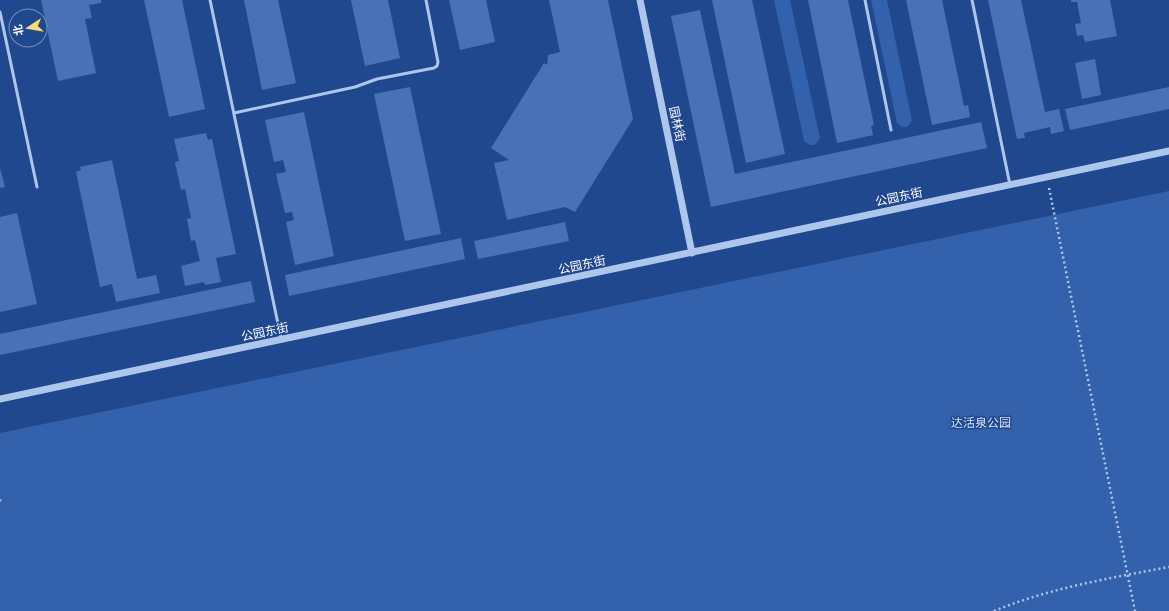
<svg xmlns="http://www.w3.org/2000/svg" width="1169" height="611" viewBox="0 0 1169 611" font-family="'Alegreya Sans','Noto Sans SC',sans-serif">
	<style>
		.green { fill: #3461ab }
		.building { fill: #4971b5 }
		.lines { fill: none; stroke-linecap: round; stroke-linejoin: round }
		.path { stroke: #afc6ec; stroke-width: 2.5; stroke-dasharray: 2 3; stroke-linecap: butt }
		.service { stroke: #afc6ec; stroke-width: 3 }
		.tertiary { stroke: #afc6ec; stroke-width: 7 }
		.labels { text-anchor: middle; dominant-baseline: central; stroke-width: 3; stroke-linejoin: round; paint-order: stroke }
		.street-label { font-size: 12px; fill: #fff; stroke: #20488e }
		.park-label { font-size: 12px; fill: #d4e2f9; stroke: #20488e }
	</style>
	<rect width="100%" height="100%" fill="#20488e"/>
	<!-- green -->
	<path class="green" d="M 774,0 L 790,0 L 820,138 L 815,145 L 810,145 L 804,141 Z
		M 871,0 L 887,0 L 912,120 L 907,127 L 902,127 L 897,123 Z
		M 1169,191 L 1169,611 L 0,611 L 0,433 Z"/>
	<!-- building -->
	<path class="building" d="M 41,0 L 101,0 L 101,3 L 89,5 L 92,18 L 85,19 L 96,73 L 58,81 Z
		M 144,0 L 182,0 L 205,109 L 169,117 Z
		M 244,0 L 278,0 L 296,83 L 262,90 Z
		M 351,0 L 388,0 L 400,58 L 365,66 Z
		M 449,0 L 486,0 L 495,42 L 460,50 Z
		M 549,0 L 608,0 L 633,119 L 575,212 L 565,207 L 507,220 L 494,163 L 509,160 L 491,148 L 544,63 L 547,65 L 548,55 L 560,52 Z
		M 712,0 L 752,0 L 785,154 L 746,163 Z
		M 808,0 L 848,0 L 874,125 L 871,126 L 873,135 L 837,143 Z
		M 906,0 L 942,0 L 964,106 L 968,105 L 970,117 L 932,125 Z
		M 988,0 L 1021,0 L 1045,112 L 1059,109 L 1064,131 L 1051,134 L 1050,127 L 1024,133 L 1025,138 L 1017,139 Z
		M 1071,0 L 1110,0 L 1117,36 L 1085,42 L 1083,35 L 1077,36 L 1075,24 L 1081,23 L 1077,2 L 1071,2 Z
		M 700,10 L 735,174 L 981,122 L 987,148 L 711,207 L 671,16 Z
		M 1095,59 L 1101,95 L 1082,99 L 1075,63 Z
		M 410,87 L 441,234 L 405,241 L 374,94 Z
		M 1169,87 L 1169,109 L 1070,130 L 1065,109 Z
		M 304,112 L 334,256 L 295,265 L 286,222 L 294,220 L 292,212 L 285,213 L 276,174 L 286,172 L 283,160 L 274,162 L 265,120 Z
		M 206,133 L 208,140 L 212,139 L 236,254 L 216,258 L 221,282 L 205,285 L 204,282 L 185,286 L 181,266 L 200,261 L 195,240 L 191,241 L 187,219 L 191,218 L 185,189 L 181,190 L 175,162 L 179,161 L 174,139 Z
		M 112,160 L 137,279 L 156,275 L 160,293 L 116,302 L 112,284 L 100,287 L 76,172 L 81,170 L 80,167 Z
		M 0,168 L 5,187 L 0,188 Z
		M 17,213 L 37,304 L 0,312 L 0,217 Z
		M 565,222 L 569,241 L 478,259 L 474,241 Z
		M 461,238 L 465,259 L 289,296 L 285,275 Z
		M 251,281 L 255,302 L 0,355 L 0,334 Z"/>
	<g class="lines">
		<!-- path -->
		<path class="path" d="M 1049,188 L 1135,611
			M 0,500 L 1,501
			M 994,611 C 1050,588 1110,578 1169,567"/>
		<!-- service -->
		<path class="service" d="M 210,0 L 281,338
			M 865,0 L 891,130
			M 972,0 L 1010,185
			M 0,12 L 37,187
			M 234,113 L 355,87 L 377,79 L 434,68 L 437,66 L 438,62 L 426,0"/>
		<!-- tertiary -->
		<path class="tertiary" d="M 640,0 L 692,253
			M 0,399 L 1169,151"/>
	</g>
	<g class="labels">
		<!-- street labels -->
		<g class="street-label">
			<text transform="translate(677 124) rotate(78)">园林街</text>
			<text transform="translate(899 197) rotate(-12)">公园东街</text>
			<text transform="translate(582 265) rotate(-12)">公园东街</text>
			<text transform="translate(265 332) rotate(-12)">公园东街</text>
		</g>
		<!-- park labels -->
		<g class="park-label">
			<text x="981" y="423">达活泉公园</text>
		</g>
	</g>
	<!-- north arrow -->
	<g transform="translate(28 28) rotate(258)"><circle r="19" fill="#20488e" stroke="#7991bb"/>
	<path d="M0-3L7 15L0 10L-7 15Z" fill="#f9db70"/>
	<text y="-6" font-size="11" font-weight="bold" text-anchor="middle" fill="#ffffff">北</text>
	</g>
</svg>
